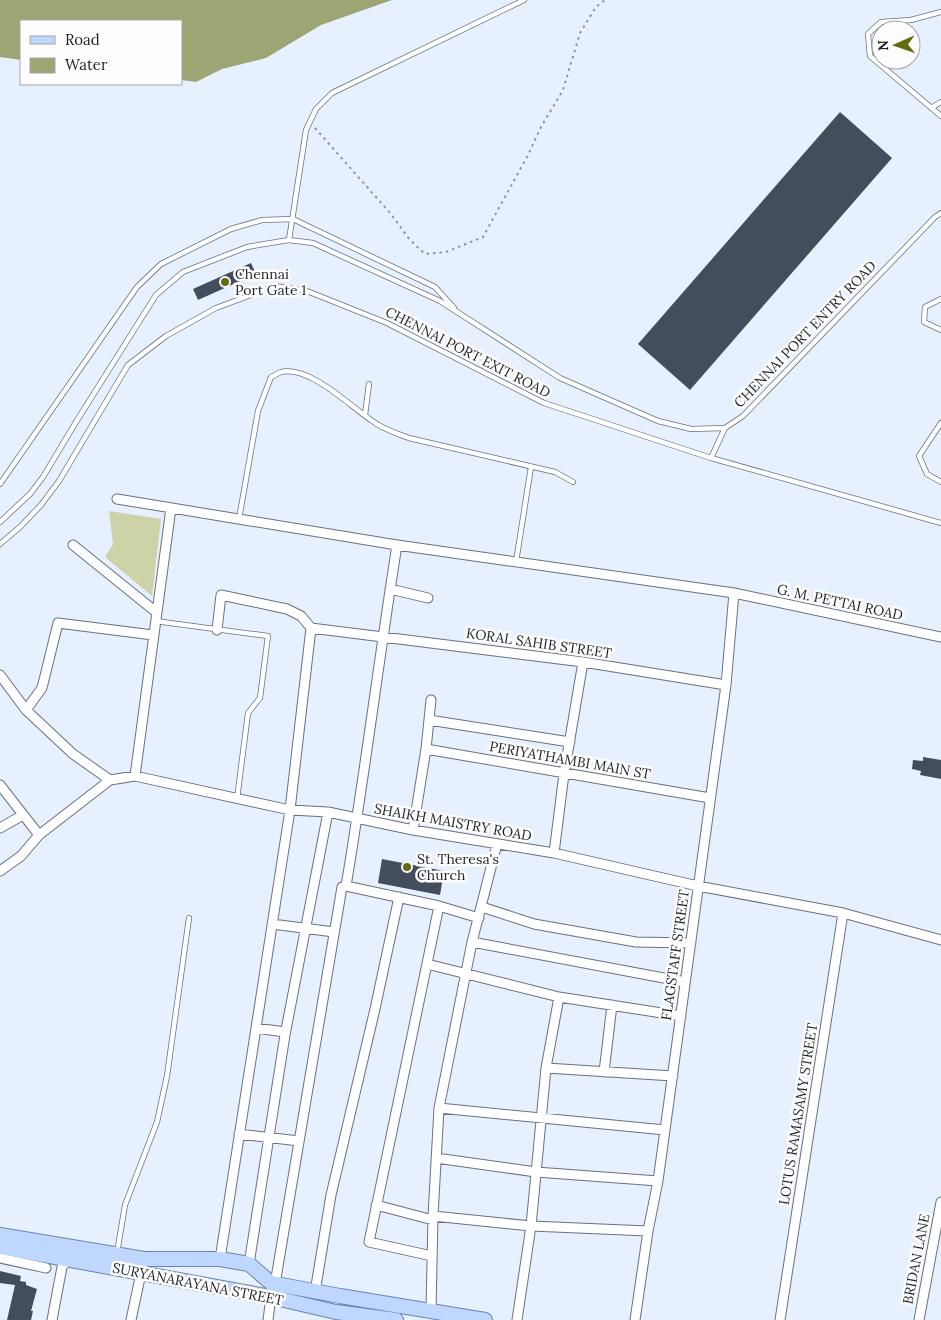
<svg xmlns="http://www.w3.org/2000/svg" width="941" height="1320" viewBox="0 0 941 1320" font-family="Lora,serif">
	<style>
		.green { fill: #cdd3a7 }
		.water { fill: #9ea575 }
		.building { fill: #444d5c }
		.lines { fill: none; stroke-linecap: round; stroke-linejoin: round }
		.service-casing { stroke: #687181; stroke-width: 6 }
		.minor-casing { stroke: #687181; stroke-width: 11 }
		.primary-casing { stroke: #6a85b1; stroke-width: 16 }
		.path { stroke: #8e95a0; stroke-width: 2; stroke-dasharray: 2.5 4; stroke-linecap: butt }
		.service { stroke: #fff; stroke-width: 4.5 }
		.minor { stroke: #fff; stroke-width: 9 }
		.primary { stroke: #bfd6fd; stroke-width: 14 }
		.poi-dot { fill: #646b0f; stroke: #fdfdfd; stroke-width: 2 }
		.labels { text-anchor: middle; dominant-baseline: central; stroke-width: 5; stroke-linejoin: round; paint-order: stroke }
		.poi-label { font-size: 14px; fill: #1d2127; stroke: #fdfdfd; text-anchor: start }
		.street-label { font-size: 14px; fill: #1d2127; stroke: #fdfdfd }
	</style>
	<rect width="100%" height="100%" fill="#e7f0ff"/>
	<!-- green -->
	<path class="green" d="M 109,511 L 161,519 L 152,596 L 105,557 L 113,544 Z"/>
	<!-- water -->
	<path class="water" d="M 0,0 L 392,0 L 321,25 L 266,58 L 222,69 L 196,82 L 181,80 L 181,21 L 21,21 L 21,60 L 0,57 Z"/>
	<!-- building -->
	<path class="building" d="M 840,112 L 892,158 L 690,390 L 638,344 Z
		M 251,263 L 256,274 L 198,300 L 193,289 Z
		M 923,757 L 941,760 L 941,779 L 920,775 L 921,771 L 912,769 L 913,760 L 923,761 Z
		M 382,859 L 444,871 L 440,895 L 378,883 Z
		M 0,1271 L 21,1276 L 20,1281 L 26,1282 L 26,1285 L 37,1289 L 31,1311 L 33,1311 L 31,1320 L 7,1320 L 15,1285 L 0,1283 Z"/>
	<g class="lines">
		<!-- service casing -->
		<g class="service-casing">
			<path id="service" d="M 941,12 L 911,20 L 881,22 L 868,34 L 870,56 L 941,116
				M 931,108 L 941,102
				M 289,240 L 306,130 L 316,109 L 332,93 L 524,0
				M 941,299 L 925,307 L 924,322 L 941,330
				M 365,415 L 369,384
				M 941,423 L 919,456 L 927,474 L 941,482
				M 711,458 L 725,428
				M 0,484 L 137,287 L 161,264 L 231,229 L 262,220 L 293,219 L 435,287 L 454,308
				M 239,519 L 258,411 L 271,377 C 274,376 278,373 281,372 C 309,365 350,406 371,420 C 382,429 396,433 409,438 L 555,472 L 573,482
				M 0,522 L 30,494 L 43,477 L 76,422 L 156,295 L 183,272 L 247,247 L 289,240 L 313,243 L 440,301 L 560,378 L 658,421 L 691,429 L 725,428 L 743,416 L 935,217 L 941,213
				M 0,544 L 20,527 L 41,505 L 59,481 L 128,365 L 166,336 L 216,308 L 275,286 L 307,291 L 387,323 L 544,403 L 711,458 L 941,523
				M 516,562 L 531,467
				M 155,621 L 268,636 L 260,698 L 248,713 L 237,799
				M 117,1253 L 125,1205 L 157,1122 L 167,1076 L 189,918"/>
		</g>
		<!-- minor casing -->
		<g class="minor-casing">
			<path id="minor" d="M 117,499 L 397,545 L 734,593 L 941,637
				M 73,545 L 156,612
				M 390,589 L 428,598
				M 311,628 L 583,662 L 726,685
				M 217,630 L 221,595 L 287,609 L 301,616 L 311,628 L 290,810 L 220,1259
				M 0,675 L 26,710 L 73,754 L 110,780
				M 26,710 L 42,688 L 58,623 L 153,635
				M 429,720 L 570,742
				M 426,749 L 710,798
				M 135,776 L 171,508
				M 0,785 L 39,835 L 110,780 L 135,776 L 290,810 L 328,812 L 413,830 L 554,853 L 698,886 L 843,913 L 941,940
				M 0,828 L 23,815
				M 413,830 L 426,749 L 431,700
				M 554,853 L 564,774 L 583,662
				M 0,871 L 21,856 L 39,835
				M 346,886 L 439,906 L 479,918
				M 482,907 L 534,924 L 636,942 L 691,943
				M 272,924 L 334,932
				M 472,942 L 685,982
				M 427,964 L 559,997 L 681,1016
				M 256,1028 L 285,1032
				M 546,1068 L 673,1076
				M 604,1072 L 612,1005
				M 439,1108 L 665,1130
				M 239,1134 L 299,1141
				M 436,1158 L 536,1172 L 658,1181
				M 376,1205 L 433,1220
				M 433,1216 L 531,1226 L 648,1231
				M 432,1256 L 369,1242 L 439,906
				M 0,1258 L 46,1268
				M 249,1264 L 285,1035 L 328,812
				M 275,1284 L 342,887 L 346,886 C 365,773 379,658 397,545
				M 315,1292 L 331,1195 L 375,1009 L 399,897
				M 431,1311 L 433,1216 L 439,1108 L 472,942 L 497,844
				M 52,1320 L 62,1267 L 68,1260
				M 131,1320 L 144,1259
				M 268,1320 L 271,1297
				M 517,1320 L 531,1226 L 546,1068 L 559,997
				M 635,1320 L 648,1231 L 658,1181 L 726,685 L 734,593
				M 780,1320 L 843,913
				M 919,1320 L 941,1202"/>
		</g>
		<!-- primary casing -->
		<g class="primary-casing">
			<path id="primary" d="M 0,1235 L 144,1259 L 220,1259 L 249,1264 L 271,1283 L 340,1296 L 485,1320
				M 0,1247 L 271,1297 L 336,1312 L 396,1320"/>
		</g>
		<!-- path -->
		<path class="path" d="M 315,128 L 391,214 L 410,240 L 425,254 L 446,252 L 483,237 L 528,155 L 541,127 L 563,90 L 580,33 L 596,7 L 605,0"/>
		<!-- service -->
		<use href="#service" class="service"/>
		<!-- minor -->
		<use href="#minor" class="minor"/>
		<!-- primary -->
		<use href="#primary" class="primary"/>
	</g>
	<!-- markers -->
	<g class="poi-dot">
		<circle cx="225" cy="282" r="5"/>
		<circle cx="407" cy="867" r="5"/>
	</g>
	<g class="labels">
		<!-- poi labels -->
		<g class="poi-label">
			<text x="235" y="274">Chennai<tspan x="235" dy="16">Port Gate 1</tspan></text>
			<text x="417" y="859">St. Theresa's<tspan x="417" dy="16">Church</tspan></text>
		</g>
		<!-- street labels -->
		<g class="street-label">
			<text transform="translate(805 334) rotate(-46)">CHENNAI PORT ENTRY ROAD</text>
			<text transform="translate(468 352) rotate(27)">CHENNAI PORT EXIT ROAD</text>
			<text transform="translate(840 602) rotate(12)">G. M. PETTAI ROAD</text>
			<text transform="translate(539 643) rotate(8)">KORAL SAHIB STREET</text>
			<text transform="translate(570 760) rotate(10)">PERIYATHAMBI MAIN ST</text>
			<text transform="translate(453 822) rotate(10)">SHAIKH MAISTRY ROAD</text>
			<text transform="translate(675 955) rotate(-82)">FLAGSTAFF STREET</text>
			<text transform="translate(798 1114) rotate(-81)">LOTUS RAMASAMY STREET</text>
			<text transform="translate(916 1259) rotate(-79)">BRIDAN LANE</text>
			<text transform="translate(198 1284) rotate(11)">SURYANARAYANA STREET</text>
		</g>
	</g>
	<!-- legend -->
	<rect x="20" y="20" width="162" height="65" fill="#fdfdfd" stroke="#a3a5a7"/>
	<rect x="30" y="36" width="25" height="8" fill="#bfd6fd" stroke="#a3a5a7"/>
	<text x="65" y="45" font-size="15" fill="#1d2127">Road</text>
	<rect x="30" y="58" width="25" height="15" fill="#9ea575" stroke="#a3a5a7"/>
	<text x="65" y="70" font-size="15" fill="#1d2127">Water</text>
	<!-- north arrow -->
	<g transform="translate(896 45) rotate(268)"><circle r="24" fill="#fdfdfd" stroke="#a3a5a7"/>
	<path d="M0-4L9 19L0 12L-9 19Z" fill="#646b0f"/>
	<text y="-8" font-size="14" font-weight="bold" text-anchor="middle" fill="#1d2127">N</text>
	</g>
</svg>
